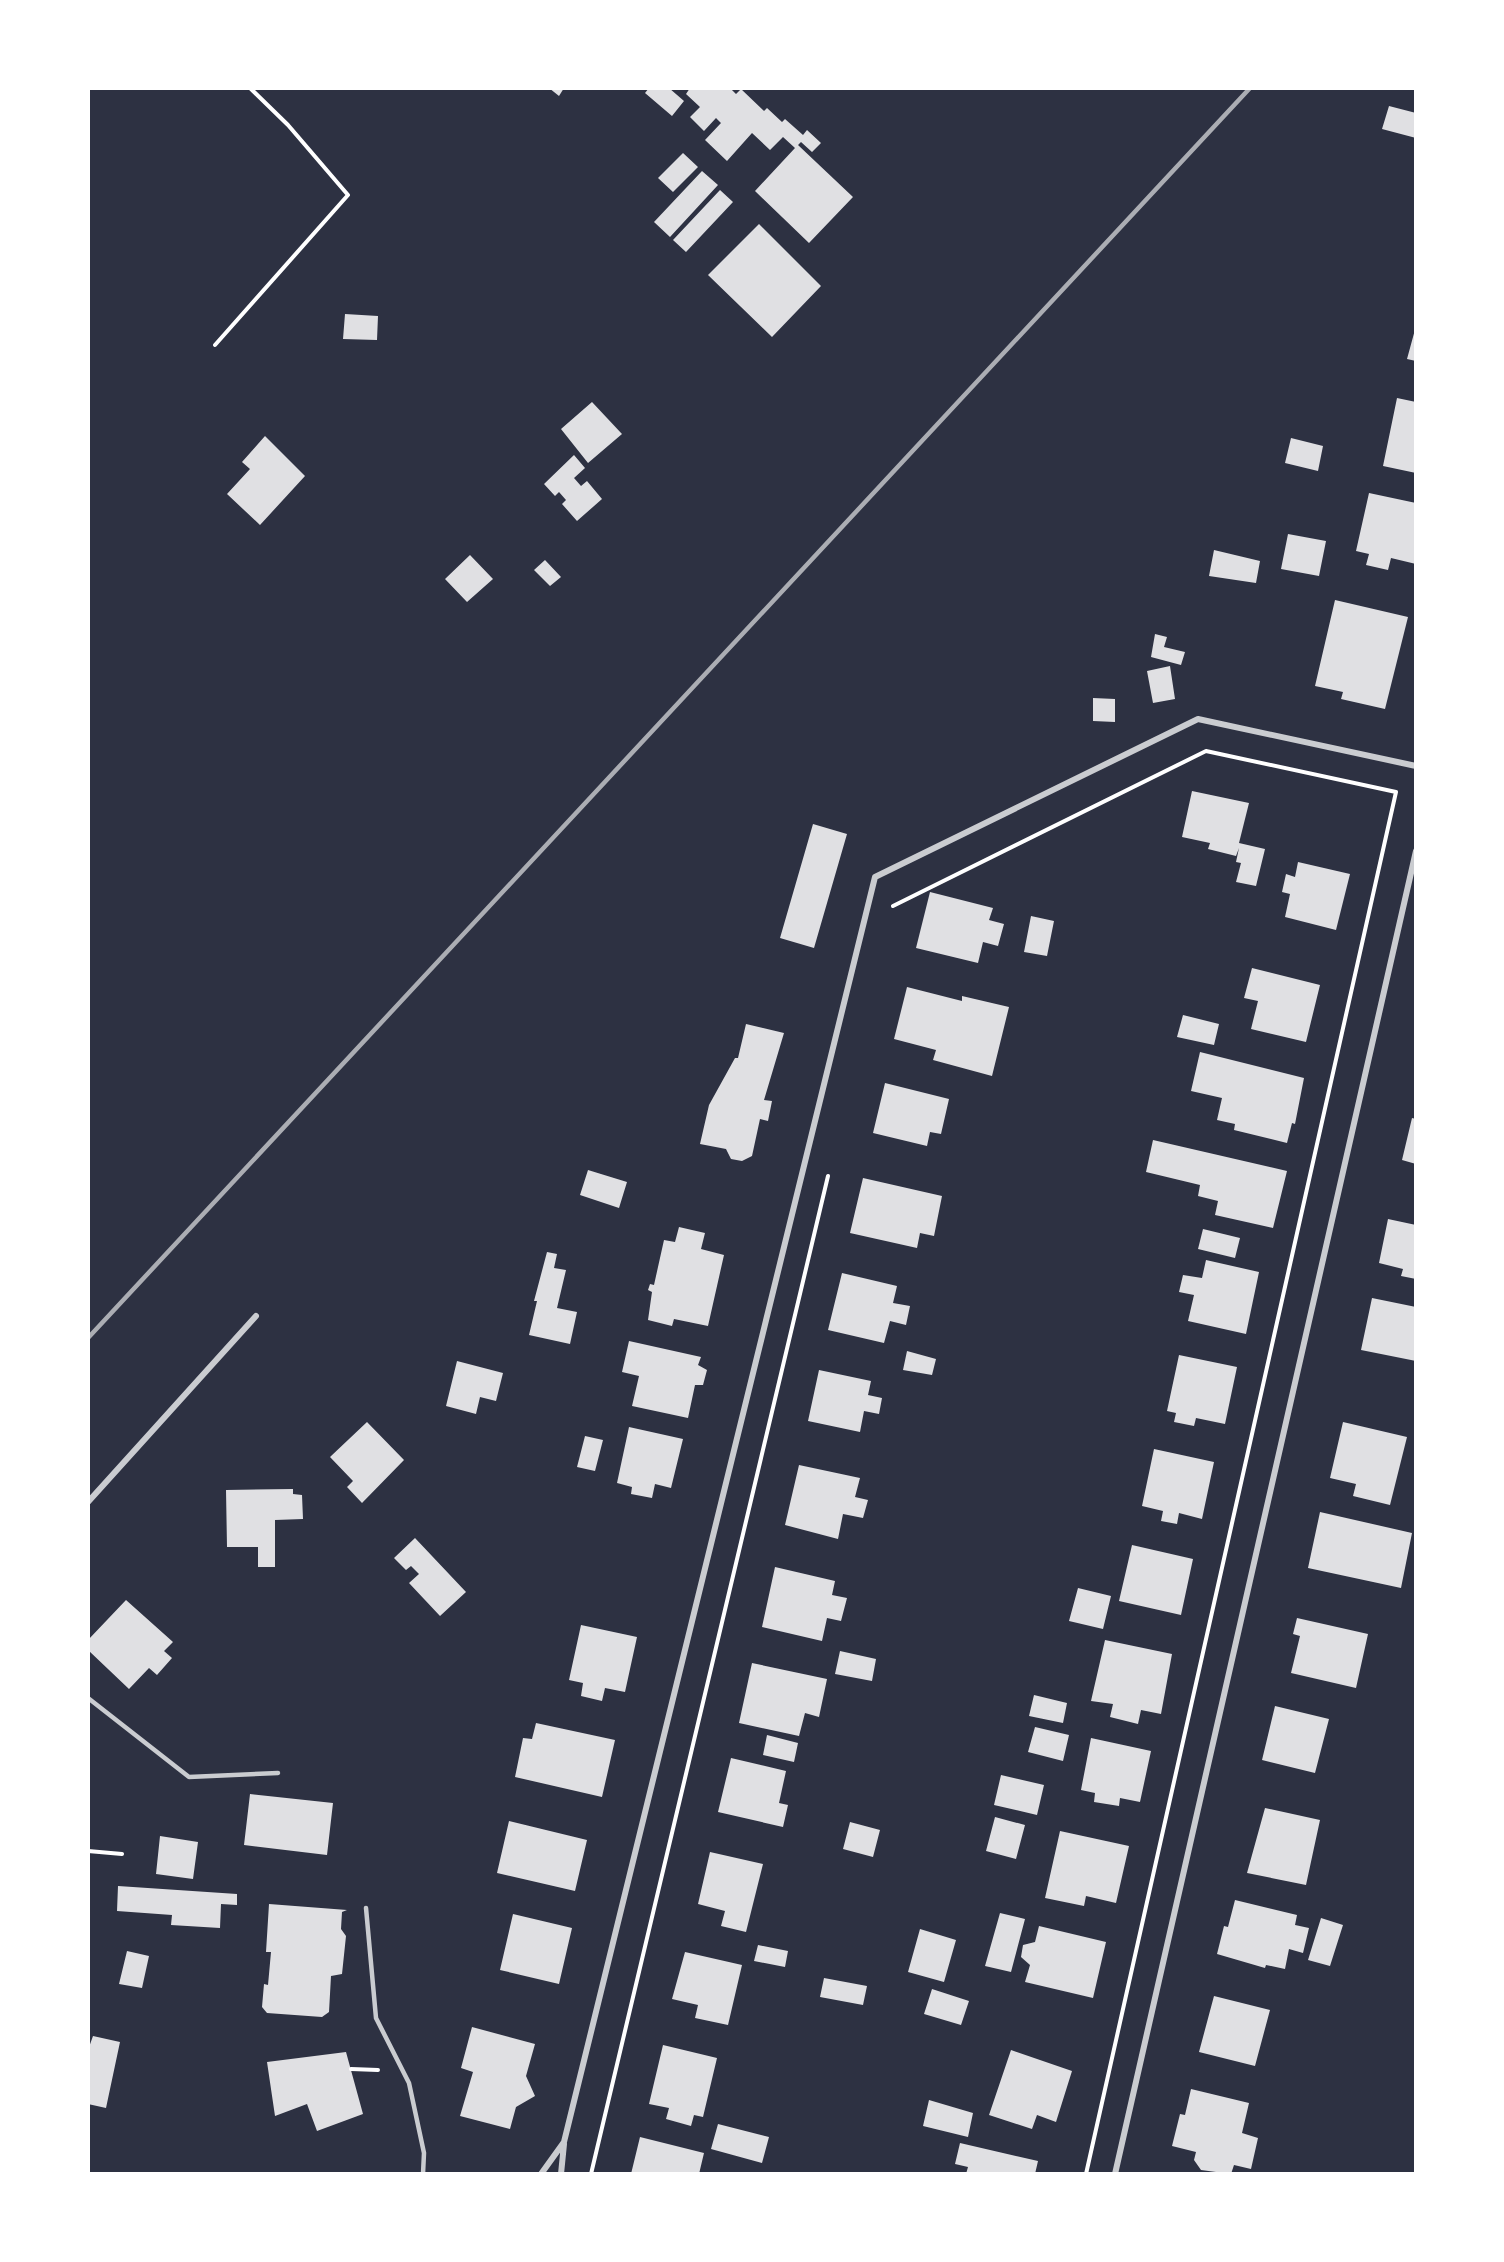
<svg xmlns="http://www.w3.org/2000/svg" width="1504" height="2262" viewBox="0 0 1504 2262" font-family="Barlow,sans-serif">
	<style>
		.building { fill: #e0e0e3 }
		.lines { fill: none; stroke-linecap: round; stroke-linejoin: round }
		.path { stroke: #fff; stroke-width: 4 }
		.service { stroke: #caccd0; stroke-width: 4.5 }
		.minor { stroke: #caccd0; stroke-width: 6 }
		.rail { stroke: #abadb3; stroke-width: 4.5 }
	</style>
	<rect width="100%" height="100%" fill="#2d3142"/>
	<!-- building -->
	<path class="building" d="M 549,88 L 564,88 L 559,96 Z
		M 649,88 L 669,88 L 684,101 L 672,116 L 645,93 Z
		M 690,88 L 730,88 L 736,94 L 741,89 L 764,111 L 767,108 L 782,122 L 785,119 L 803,135 L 807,130 L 821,143 L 812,152 L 801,142 L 798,145 L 853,197 L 809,243 L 755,191 L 795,148 L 783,137 L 770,150 L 752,133 L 727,161 L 705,140 L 721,123 L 716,118 L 704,131 L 690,117 L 700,107 L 686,94 Z
		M 1389,106 L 1416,113 L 1416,138 L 1382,129 Z
		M 683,153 L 698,167 L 673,192 L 658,178 Z
		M 702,171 L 718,185 L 670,237 L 654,222 Z
		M 720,190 L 733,202 L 686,252 L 673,240 Z
		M 759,224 L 821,286 L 772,337 L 708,275 Z
		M 345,314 L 378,316 L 377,340 L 343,339 Z
		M 1416,326 L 1416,361 L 1407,359 Z
		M 1397,398 L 1416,402 L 1416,473 L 1383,466 Z
		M 592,402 L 622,434 L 588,463 L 561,429 Z
		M 265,436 L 305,476 L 260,525 L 227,494 L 250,469 L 242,462 Z
		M 1291,438 L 1323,446 L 1318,471 L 1285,463 Z
		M 574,455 L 585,468 L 574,478 L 581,486 L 587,481 L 602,499 L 577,521 L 562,504 L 566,500 L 559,492 L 555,496 L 544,484 Z
		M 1369,493 L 1416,503 L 1416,564 L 1391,558 L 1388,570 L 1366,565 L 1369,554 L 1356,551 Z
		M 1288,534 L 1326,541 L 1319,576 L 1281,569 Z
		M 1214,550 L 1260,561 L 1256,583 L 1209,576 Z
		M 470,555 L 493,579 L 467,602 L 445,579 Z
		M 545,560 L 561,577 L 550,586 L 534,570 Z
		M 1335,600 L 1408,617 L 1385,709 L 1341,699 L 1343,692 L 1315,686 Z
		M 1155,634 L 1167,637 L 1164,647 L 1185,652 L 1181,665 L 1151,657 Z
		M 1170,666 L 1175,699 L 1153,703 L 1147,671 Z
		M 1093,698 L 1115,699 L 1115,722 L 1093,721 Z
		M 1192,791 L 1249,803 L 1239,843 L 1265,849 L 1256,886 L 1236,882 L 1241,863 L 1236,862 L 1239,848 L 1236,856 L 1208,849 L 1210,843 L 1182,837 Z
		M 813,824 L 847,834 L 814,948 L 780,938 Z
		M 1298,862 L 1350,874 L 1336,930 L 1285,917 L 1290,894 L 1282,892 L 1286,874 L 1295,877 Z
		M 930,892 L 993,908 L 989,920 L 1004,924 L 998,946 L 983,942 L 978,963 L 916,948 Z
		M 1031,916 L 1054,921 L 1047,956 L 1024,952 Z
		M 1252,968 L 1320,985 L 1306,1042 L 1251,1029 L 1258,1001 L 1244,998 Z
		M 907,987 L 962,1001 L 962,996 L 1009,1007 L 992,1076 L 933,1060 L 936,1050 L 894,1039 Z
		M 1183,1015 L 1219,1024 L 1214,1045 L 1177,1037 Z
		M 746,1024 L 784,1033 L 764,1100 L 772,1101 L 768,1121 L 760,1119 L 752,1156 L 742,1161 L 731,1159 L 726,1149 L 700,1144 L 709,1105 L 735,1058 L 738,1058 Z
		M 1200,1052 L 1304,1078 L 1295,1124 L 1292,1123 L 1287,1143 L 1234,1130 L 1235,1124 L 1217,1120 L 1222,1098 L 1191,1091 Z
		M 885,1083 L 949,1099 L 941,1134 L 930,1132 L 927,1146 L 873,1133 Z
		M 1412,1118 L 1416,1119 L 1416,1164 L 1402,1160 Z
		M 1153,1140 L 1287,1171 L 1273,1228 L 1215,1215 L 1218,1201 L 1198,1196 L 1200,1185 L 1146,1172 Z
		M 588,1170 L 627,1182 L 619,1208 L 580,1195 Z
		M 863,1178 L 942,1196 L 934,1236 L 920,1233 L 917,1248 L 850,1233 Z
		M 1388,1219 L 1416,1225 L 1416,1279 L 1401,1276 L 1403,1269 L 1379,1263 Z
		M 679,1227 L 705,1233 L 701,1249 L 724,1255 L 708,1326 L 674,1319 L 672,1326 L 648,1320 L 652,1292 L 648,1290 L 650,1284 L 654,1285 L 664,1240 L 675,1242 Z
		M 1203,1229 L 1240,1238 L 1235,1258 L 1198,1249 Z
		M 547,1252 L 557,1254 L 554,1268 L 566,1270 L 557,1308 L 577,1312 L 570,1344 L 529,1335 L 537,1301 L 534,1301 Z
		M 1206,1260 L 1259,1272 L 1246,1334 L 1188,1321 L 1194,1295 L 1179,1292 L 1183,1275 L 1202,1278 Z
		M 842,1273 L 897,1286 L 893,1303 L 910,1306 L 906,1325 L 890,1321 L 884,1343 L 828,1330 Z
		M 1372,1298 L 1416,1307 L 1416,1361 L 1361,1350 Z
		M 629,1341 L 701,1357 L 698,1365 L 707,1370 L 703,1385 L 695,1385 L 688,1418 L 632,1406 L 639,1376 L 622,1372 Z
		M 907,1351 L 936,1359 L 932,1375 L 903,1370 Z
		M 1179,1355 L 1237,1367 L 1225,1424 L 1196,1418 L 1194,1426 L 1174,1422 L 1176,1413 L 1167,1411 Z
		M 457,1361 L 503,1373 L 496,1401 L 480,1397 L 476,1414 L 446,1406 Z
		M 819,1370 L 871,1381 L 868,1395 L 882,1398 L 879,1414 L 864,1411 L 860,1432 L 808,1421 Z
		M 367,1422 L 404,1460 L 362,1503 L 347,1487 L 353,1481 L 330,1457 Z
		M 1343,1422 L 1407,1437 L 1390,1505 L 1353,1496 L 1356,1484 L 1330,1478 Z
		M 629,1427 L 683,1439 L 671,1488 L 655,1484 L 652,1498 L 631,1494 L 632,1487 L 617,1483 Z
		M 585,1436 L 603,1440 L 595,1471 L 577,1467 Z
		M 1154,1449 L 1214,1462 L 1202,1519 L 1179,1513 L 1177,1524 L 1161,1521 L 1163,1511 L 1142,1506 Z
		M 799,1465 L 860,1478 L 855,1497 L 868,1500 L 863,1518 L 843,1514 L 838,1539 L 785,1525 Z
		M 293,1489 L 293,1494 L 302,1495 L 303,1519 L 275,1520 L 275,1567 L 258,1567 L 258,1547 L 227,1547 L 226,1490 Z
		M 1320,1512 L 1412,1533 L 1401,1588 L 1308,1568 Z
		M 415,1538 L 466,1592 L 440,1616 L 409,1583 L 419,1574 L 411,1566 L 406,1570 L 394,1558 Z
		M 1132,1545 L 1193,1559 L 1181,1615 L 1119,1601 Z
		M 775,1567 L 835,1581 L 832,1595 L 847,1598 L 841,1621 L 827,1618 L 822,1641 L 762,1627 Z
		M 1078,1588 L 1111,1596 L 1103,1629 L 1069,1621 Z
		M 126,1600 L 173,1642 L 164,1651 L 172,1658 L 157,1675 L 149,1668 L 129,1689 L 88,1650 L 88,1640 Z
		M 1297,1618 L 1368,1634 L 1356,1688 L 1291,1673 L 1300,1636 L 1293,1634 Z
		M 581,1625 L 637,1637 L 625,1692 L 605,1688 L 602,1701 L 581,1696 L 583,1683 L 569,1680 Z
		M 1105,1640 L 1172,1654 L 1161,1714 L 1141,1710 L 1138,1724 L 1110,1717 L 1113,1704 L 1091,1701 Z
		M 840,1651 L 876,1659 L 872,1681 L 835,1674 Z
		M 752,1663 L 827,1679 L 819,1717 L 805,1713 L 799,1736 L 739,1723 Z
		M 1034,1695 L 1067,1703 L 1063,1723 L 1029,1716 Z
		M 1275,1706 L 1329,1719 L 1315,1773 L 1262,1760 Z
		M 536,1723 L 615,1740 L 602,1797 L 515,1777 L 523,1738 L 532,1739 Z
		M 1035,1727 L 1069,1735 L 1063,1761 L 1028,1752 Z
		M 767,1735 L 798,1743 L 794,1762 L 763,1755 Z
		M 1091,1738 L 1151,1751 L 1140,1802 L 1120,1798 L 1119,1806 L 1094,1802 L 1095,1793 L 1081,1790 Z
		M 731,1758 L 786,1771 L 779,1803 L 788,1805 L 783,1827 L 718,1812 Z
		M 1001,1775 L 1044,1785 L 1037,1815 L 994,1805 Z
		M 250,1794 L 333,1803 L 327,1855 L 244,1845 Z
		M 1265,1808 L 1320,1820 L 1306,1885 L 1247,1873 Z
		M 995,1817 L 1025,1825 L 1016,1859 L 986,1851 Z
		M 509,1821 L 587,1840 L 575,1891 L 497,1873 Z
		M 850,1822 L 880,1830 L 873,1857 L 843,1849 Z
		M 1060,1831 L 1129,1846 L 1116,1903 L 1086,1896 L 1084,1906 L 1045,1898 Z
		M 160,1836 L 198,1842 L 193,1879 L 156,1874 Z
		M 710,1852 L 763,1864 L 746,1932 L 721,1926 L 725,1911 L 698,1904 Z
		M 118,1886 L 237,1894 L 237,1905 L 221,1904 L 220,1928 L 171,1925 L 172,1915 L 117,1911 Z
		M 1235,1900 L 1297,1915 L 1295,1925 L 1309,1928 L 1303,1953 L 1289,1949 L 1285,1969 L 1266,1965 L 1265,1968 L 1217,1954 L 1224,1926 L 1228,1927 Z
		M 269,1904 L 347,1910 L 342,1912 L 341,1929 L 346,1936 L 342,1974 L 331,1976 L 329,2012 L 322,2017 L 267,2013 L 262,2007 L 264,1984 L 268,1985 L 271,1952 L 266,1952 Z
		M 1000,1913 L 1025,1919 L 1011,1972 L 985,1966 Z
		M 513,1914 L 572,1928 L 559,1984 L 500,1970 Z
		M 1321,1918 L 1343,1925 L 1330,1966 L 1308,1960 Z
		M 1039,1926 L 1106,1942 L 1093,1998 L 1025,1982 L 1030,1965 L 1021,1957 L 1023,1945 L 1035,1942 Z
		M 920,1929 L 956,1940 L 944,1982 L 908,1972 Z
		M 758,1945 L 788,1951 L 785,1967 L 754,1961 Z
		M 127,1951 L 149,1956 L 142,1988 L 119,1984 Z
		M 685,1952 L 742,1965 L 728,2025 L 695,2018 L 698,2005 L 672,1999 Z
		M 824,1978 L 867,1986 L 863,2005 L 820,1997 Z
		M 932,1989 L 969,2001 L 961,2025 L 924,2014 Z
		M 1214,1996 L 1270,2010 L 1255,2066 L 1199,2052 Z
		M 472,2027 L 535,2044 L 526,2076 L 535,2096 L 516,2107 L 510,2129 L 460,2116 L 473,2072 L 461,2068 Z
		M 93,2036 L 120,2042 L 106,2108 L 88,2104 L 88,2050 Z
		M 663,2045 L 717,2058 L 703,2117 L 694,2115 L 691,2126 L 666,2119 L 669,2108 L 649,2104 Z
		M 1011,2050 L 1072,2071 L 1056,2122 L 1037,2115 L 1032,2129 L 989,2115 Z
		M 346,2052 L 363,2114 L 317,2131 L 307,2104 L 275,2116 L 267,2062 Z
		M 1191,2089 L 1249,2103 L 1242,2133 L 1258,2138 L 1251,2169 L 1234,2165 L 1231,2174 L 1201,2170 L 1194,2160 L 1196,2152 L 1172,2146 L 1180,2114 L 1185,2115 Z
		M 929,2100 L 973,2113 L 968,2137 L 923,2126 Z
		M 718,2124 L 769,2137 L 762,2163 L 711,2149 Z
		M 640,2137 L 704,2153 L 699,2174 L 631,2174 Z
		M 960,2143 L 1038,2161 L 1035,2174 L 966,2174 L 968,2167 L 955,2164 Z"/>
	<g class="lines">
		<!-- path -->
		<path class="path" d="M 215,345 L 348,195 L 288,125 L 250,88
			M 893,906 L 1206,751 L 1396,792 L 1086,2174
			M 88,1851 L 122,1854
			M 351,2069 L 378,2070
			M 591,2174 L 828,1176"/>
		<!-- service -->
		<path class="service" d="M 88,1698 L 189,1777 L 278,1773
			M 366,1908 L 376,2018 L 409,2083 L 424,2153 L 423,2174"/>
		<!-- minor -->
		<path class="minor" d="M 88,1502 L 256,1316
			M 541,2174 L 564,2142 L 875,877 L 1198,719 L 1416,766
			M 561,2174 L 564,2144
			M 1115,2174 L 1416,851"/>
		<!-- rail -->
		<path class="rail" d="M 88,1338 L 1250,88"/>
	</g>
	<!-- border -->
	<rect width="1504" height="2262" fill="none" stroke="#ffffff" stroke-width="180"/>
</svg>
